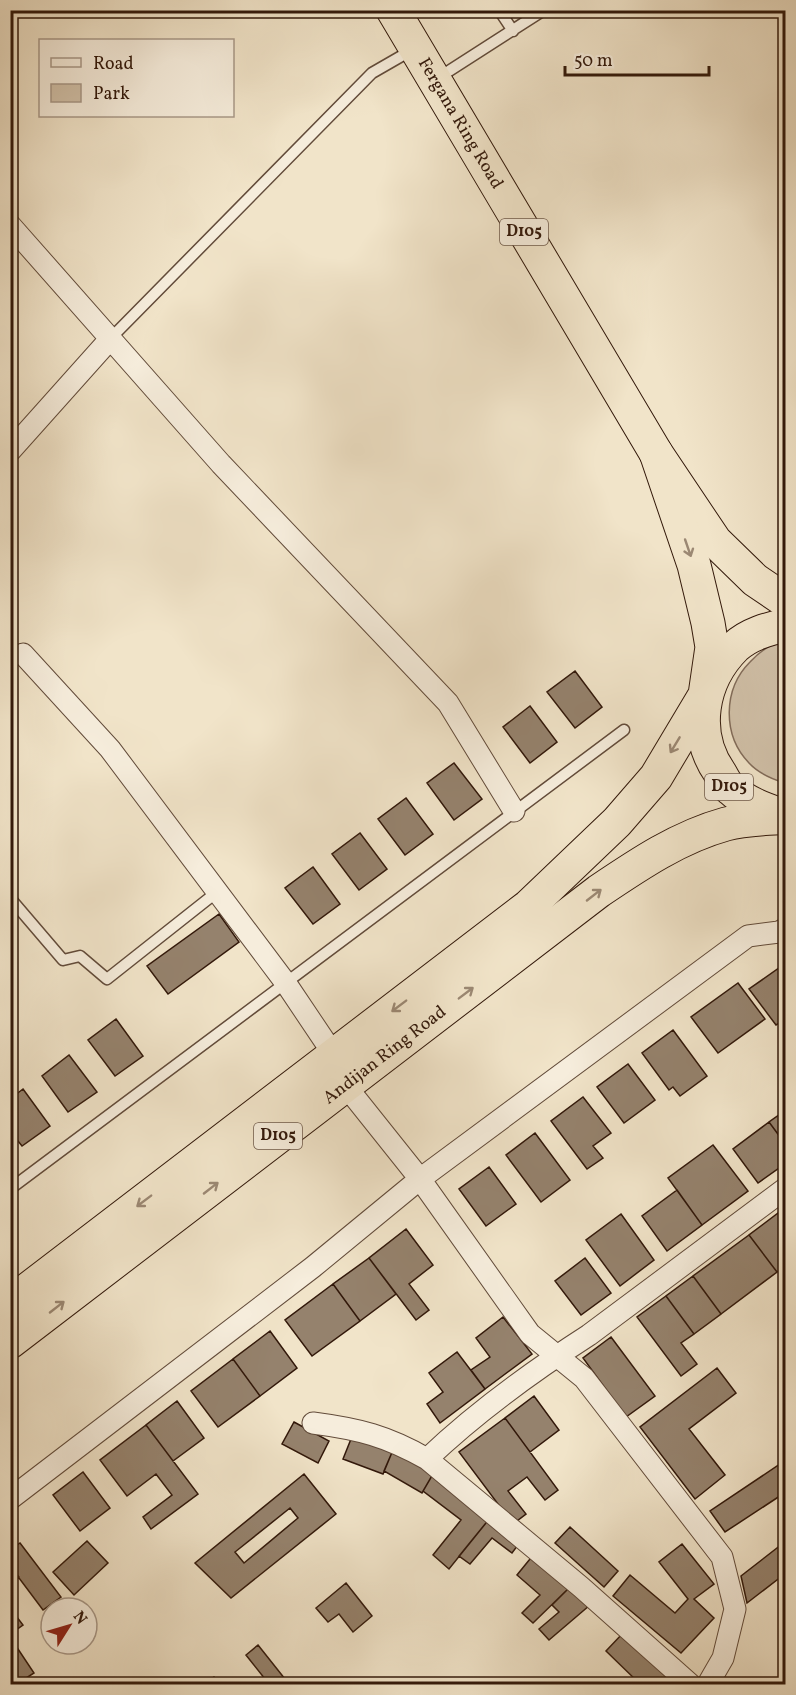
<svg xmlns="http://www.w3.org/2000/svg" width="796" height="1695" viewBox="0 0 796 1695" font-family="Vollkorn,serif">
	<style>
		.green { fill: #d1c1a9; stroke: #826c5a; stroke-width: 1.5 }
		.building { fill: #95826d; stroke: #32180a; stroke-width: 1.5; fill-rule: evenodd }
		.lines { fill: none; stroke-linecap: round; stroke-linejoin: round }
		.service-casing { stroke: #624b3a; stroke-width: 13 }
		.minor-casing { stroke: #624b3a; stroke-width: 23 }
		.trunk-casing { stroke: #32180a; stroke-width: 35 }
		.service { stroke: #f6eddc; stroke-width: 10 }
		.minor { stroke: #f6eddc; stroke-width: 21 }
		.trunk { stroke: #f1e4c9; stroke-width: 33 }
		.oneway { stroke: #9b8873 }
		.labels { text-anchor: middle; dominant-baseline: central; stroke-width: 6; stroke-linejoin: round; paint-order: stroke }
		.shield { fill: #f6eddc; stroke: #6d5849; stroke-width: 1.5 }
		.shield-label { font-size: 16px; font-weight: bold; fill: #32180a }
		.street-label { font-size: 18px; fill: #32180a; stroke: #f6eddc }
	</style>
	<rect width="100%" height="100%" fill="#f1e4c9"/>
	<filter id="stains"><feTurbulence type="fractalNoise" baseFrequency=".00333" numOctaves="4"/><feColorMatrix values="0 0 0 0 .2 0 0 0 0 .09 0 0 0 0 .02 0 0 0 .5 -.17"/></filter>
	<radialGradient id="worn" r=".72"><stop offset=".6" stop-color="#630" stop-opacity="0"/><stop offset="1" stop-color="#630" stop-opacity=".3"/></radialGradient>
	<!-- green -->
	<path class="green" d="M 785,641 L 785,783 C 772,779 759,774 749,763 C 722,735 723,689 750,662 C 759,652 772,643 785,641 Z"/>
	<!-- building -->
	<path class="building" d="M 575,671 L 602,707 L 575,728 L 547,692 Z
		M 530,706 L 557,742 L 530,763 L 503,727 Z
		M 454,763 L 482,799 L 454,820 L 427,783 Z
		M 406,798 L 433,834 L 405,855 L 378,819 Z
		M 360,833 L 387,869 L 359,890 L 332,854 Z
		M 313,867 L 340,904 L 313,924 L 285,888 Z
		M 219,914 L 239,942 L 168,994 L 147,966 Z
		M 786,963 L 786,1019 L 776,1025 L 749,989 Z
		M 738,983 L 765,1019 L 718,1053 L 691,1017 Z
		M 116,1019 L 143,1056 L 115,1076 L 88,1040 Z
		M 673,1030 L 707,1076 L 680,1096 L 673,1087 L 669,1090 L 642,1053 Z
		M 69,1055 L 97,1092 L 68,1112 L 42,1076 Z
		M 628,1064 L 655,1100 L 624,1123 L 597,1087 Z
		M 23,1089 L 50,1126 L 22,1146 L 10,1131 L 10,1099 Z
		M 583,1097 L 611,1133 L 593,1146 L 603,1158 L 587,1169 L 551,1121 Z
		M 786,1110 L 786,1145 L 769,1122 Z
		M 769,1122 L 786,1145 L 786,1163 L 758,1183 L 733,1149 Z
		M 535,1133 L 570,1180 L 541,1202 L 506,1155 Z
		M 713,1145 L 748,1191 L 702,1225 L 668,1178 Z
		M 489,1167 L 516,1204 L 486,1226 L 459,1189 Z
		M 677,1190 L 702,1225 L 667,1251 L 642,1216 Z
		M 786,1207 L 786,1266 L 777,1272 L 749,1235 Z
		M 621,1214 L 654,1260 L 620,1286 L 586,1240 Z
		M 406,1229 L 433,1265 L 409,1284 L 429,1310 L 416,1320 L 369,1258 Z
		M 749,1235 L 777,1272 L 721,1314 L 693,1276 Z
		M 369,1258 L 396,1294 L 360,1321 L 333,1284 Z
		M 585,1258 L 611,1293 L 581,1315 L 555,1281 Z
		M 693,1276 L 721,1314 L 694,1334 L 666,1296 Z
		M 333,1284 L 360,1321 L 312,1356 L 285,1320 Z
		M 666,1296 L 694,1334 L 681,1343 L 697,1364 L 681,1376 L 637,1317 Z
		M 503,1317 L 532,1354 L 485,1389 L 471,1370 L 490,1357 L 476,1338 Z
		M 270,1331 L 297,1368 L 260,1396 L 233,1359 Z
		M 611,1337 L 655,1396 L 626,1417 L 583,1358 Z
		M 457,1352 L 485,1389 L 440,1423 L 427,1404 L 443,1392 L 429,1373 Z
		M 233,1359 L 260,1396 L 218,1427 L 191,1391 Z
		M 717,1368 L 736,1393 L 689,1429 L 725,1475 L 695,1499 L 640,1427 Z
		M 534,1396 L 559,1430 L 530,1452 L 505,1418 Z
		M 177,1401 L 204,1438 L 173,1461 L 146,1425 Z
		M 505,1418 L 558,1490 L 545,1500 L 527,1477 L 508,1491 L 526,1514 L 513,1524 L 459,1452 Z
		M 294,1422 L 329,1441 L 318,1463 L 282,1444 Z
		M 146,1425 L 198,1494 L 151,1529 L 143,1517 L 172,1495 L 156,1474 L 127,1496 L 100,1460 Z
		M 353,1434 L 393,1450 L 383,1474 L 343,1459 Z
		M 393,1450 L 433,1474 L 422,1493 L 384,1471 Z
		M 786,1460 L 786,1492 L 725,1532 L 710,1511 Z
		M 83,1472 L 110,1508 L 80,1531 L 53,1495 Z
		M 304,1474 L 336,1514 L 231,1598 L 195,1563 ZM 290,1508 L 298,1518 L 244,1563 L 235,1552 Z
		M 433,1474 L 490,1518 L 449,1569 L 433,1555 L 461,1520 L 423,1491 Z
		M 490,1518 L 521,1541 L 512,1553 L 492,1538 L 470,1564 L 459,1556 Z
		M 570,1527 L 618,1571 L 604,1587 L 555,1543 Z
		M 87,1541 L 108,1563 L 74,1595 L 53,1572 Z
		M 786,1541 L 786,1573 L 747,1603 L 741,1576 Z
		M 20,1543 L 61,1597 L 43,1610 L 10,1566 L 10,1550 Z
		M 682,1544 L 714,1584 L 694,1599 L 714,1618 L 681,1653 L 613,1596 L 630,1575 L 675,1613 L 688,1599 L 659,1562 Z
		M 534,1554 L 571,1586 L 533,1623 L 522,1613 L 540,1595 L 517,1575 Z
		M 10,1566 L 19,1577 L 10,1583 Z
		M 346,1583 L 372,1616 L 353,1632 L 339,1614 L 328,1622 L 316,1608 Z
		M 571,1586 L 590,1605 L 549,1640 L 539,1629 L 559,1612 L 552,1605 Z
		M 10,1608 L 23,1625 L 13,1632 L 10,1629 Z
		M 623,1633 L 671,1679 L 665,1684 L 637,1684 L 639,1683 L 606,1651 Z
		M 258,1645 L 289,1684 L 269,1684 L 246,1655 Z
		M 16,1646 L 34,1673 L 17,1684 L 10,1684 L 10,1649 Z
		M 214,1677 L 218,1684 L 202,1684 Z"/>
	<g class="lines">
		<!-- service casing -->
		<g class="service-casing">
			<path id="service" d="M 499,10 L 513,31
				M 438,78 L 544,10
				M 111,338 L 372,73 L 412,50
				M 10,898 L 63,960 L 80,956 L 107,979 L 217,892
				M 10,1189 L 624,730"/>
		</g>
		<!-- minor casing -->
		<g class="minor-casing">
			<path id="minor" d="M 10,225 L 221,464 L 448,703 L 514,811
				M 10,451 L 111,338
				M 23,654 L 110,749 L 285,982 L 334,1055
				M 345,1085 L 420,1179 L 530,1334 L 584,1378 L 722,1557 L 735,1609 L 723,1658 L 708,1684
				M 313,1423 C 359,1429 387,1436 427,1459 L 581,1587 L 690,1684
				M 427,1459 C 475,1413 533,1371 589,1335 L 786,1188
				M 10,1499 L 313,1267 L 420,1179 L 748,936 L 779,932 L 786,928"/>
		</g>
		<!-- trunk casing -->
		<g class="trunk-casing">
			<g id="trunk">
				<path id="s1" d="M 393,10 L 656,453 L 715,541 L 755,580 L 786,601"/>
				<path d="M 784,816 C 764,809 746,803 731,789 C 726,785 723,778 720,773 C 692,733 701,681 735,647 C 749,634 768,629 786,625"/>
				<path d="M 10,1303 L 529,906 L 617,822 L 656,777 L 705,695 L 712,647 L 708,623 L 694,565 L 656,453"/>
				<path id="s2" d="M 10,1342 L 599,891 C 639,864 679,837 726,824 C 745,819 766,819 786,817"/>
			</g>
		</g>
		<!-- service -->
		<use href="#service" class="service"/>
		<!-- minor -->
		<use href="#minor" class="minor"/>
		<!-- trunk -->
		<use href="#trunk" class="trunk"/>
	</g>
	<!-- one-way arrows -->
	<defs><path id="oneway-shaft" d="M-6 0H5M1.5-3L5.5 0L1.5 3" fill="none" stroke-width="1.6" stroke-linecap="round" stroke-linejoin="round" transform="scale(1.5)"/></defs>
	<g class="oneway">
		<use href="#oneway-shaft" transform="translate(688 548) rotate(71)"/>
		<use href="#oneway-shaft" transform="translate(675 745) rotate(121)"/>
		<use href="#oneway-shaft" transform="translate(594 895) rotate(-38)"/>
		<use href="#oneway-shaft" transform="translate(466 993) rotate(-37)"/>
		<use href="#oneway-shaft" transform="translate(399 1006) rotate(143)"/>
		<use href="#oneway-shaft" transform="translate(211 1188) rotate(-38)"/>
		<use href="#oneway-shaft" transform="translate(144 1201) rotate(143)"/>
		<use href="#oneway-shaft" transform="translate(57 1307) rotate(-38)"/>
	</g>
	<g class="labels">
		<!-- shield labels -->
		<g class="shield">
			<rect x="500" y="219" width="48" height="26" rx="4.5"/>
			<rect x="705" y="774" width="48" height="26" rx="4.5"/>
			<rect x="254" y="1123" width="48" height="26" rx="4.5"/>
		</g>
		<g class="shield-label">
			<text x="524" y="232">D105</text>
			<text x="729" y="787">D105</text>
			<text x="278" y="1136">D105</text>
		</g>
		<!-- street labels -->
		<g class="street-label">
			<text stroke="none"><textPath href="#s1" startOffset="132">Fergana Ring Road</textPath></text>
			<text stroke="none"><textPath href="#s2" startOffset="472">Andijan Ring Road</textPath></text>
		</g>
	</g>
	<!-- margin -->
	<rect width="796" height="1695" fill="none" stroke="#f1e4c9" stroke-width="36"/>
	<rect x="12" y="12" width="772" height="1671" fill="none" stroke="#32180a" stroke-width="3"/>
	<rect x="18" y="18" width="760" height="1659" fill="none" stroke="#32180a" stroke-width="1.5"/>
	<!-- legend -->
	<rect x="39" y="39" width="195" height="78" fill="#f6eddc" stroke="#a89888" stroke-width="1.5"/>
	<rect x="51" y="58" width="30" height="9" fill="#f6eddc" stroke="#a89888" stroke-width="1.5"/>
	<text x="93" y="69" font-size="18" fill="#32180a">Road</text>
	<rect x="51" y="84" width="30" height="18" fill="#d1c1a9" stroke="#a89888" stroke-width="1.5"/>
	<text x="93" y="99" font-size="18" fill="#32180a">Park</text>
	<!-- north arrow -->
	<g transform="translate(69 1626) rotate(53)"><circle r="28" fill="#f6eddc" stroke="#a89888" stroke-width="1.5"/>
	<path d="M0-4.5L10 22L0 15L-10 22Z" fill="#8f2418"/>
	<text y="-9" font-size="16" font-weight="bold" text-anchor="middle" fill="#32180a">N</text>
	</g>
	<!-- scale -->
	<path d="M565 66v9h144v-9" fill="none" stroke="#32180a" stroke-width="3"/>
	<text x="574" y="66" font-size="18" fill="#32180a" stroke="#f6eddc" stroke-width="4.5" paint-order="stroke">50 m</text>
	<rect width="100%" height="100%" filter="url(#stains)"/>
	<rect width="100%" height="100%" fill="url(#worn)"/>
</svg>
